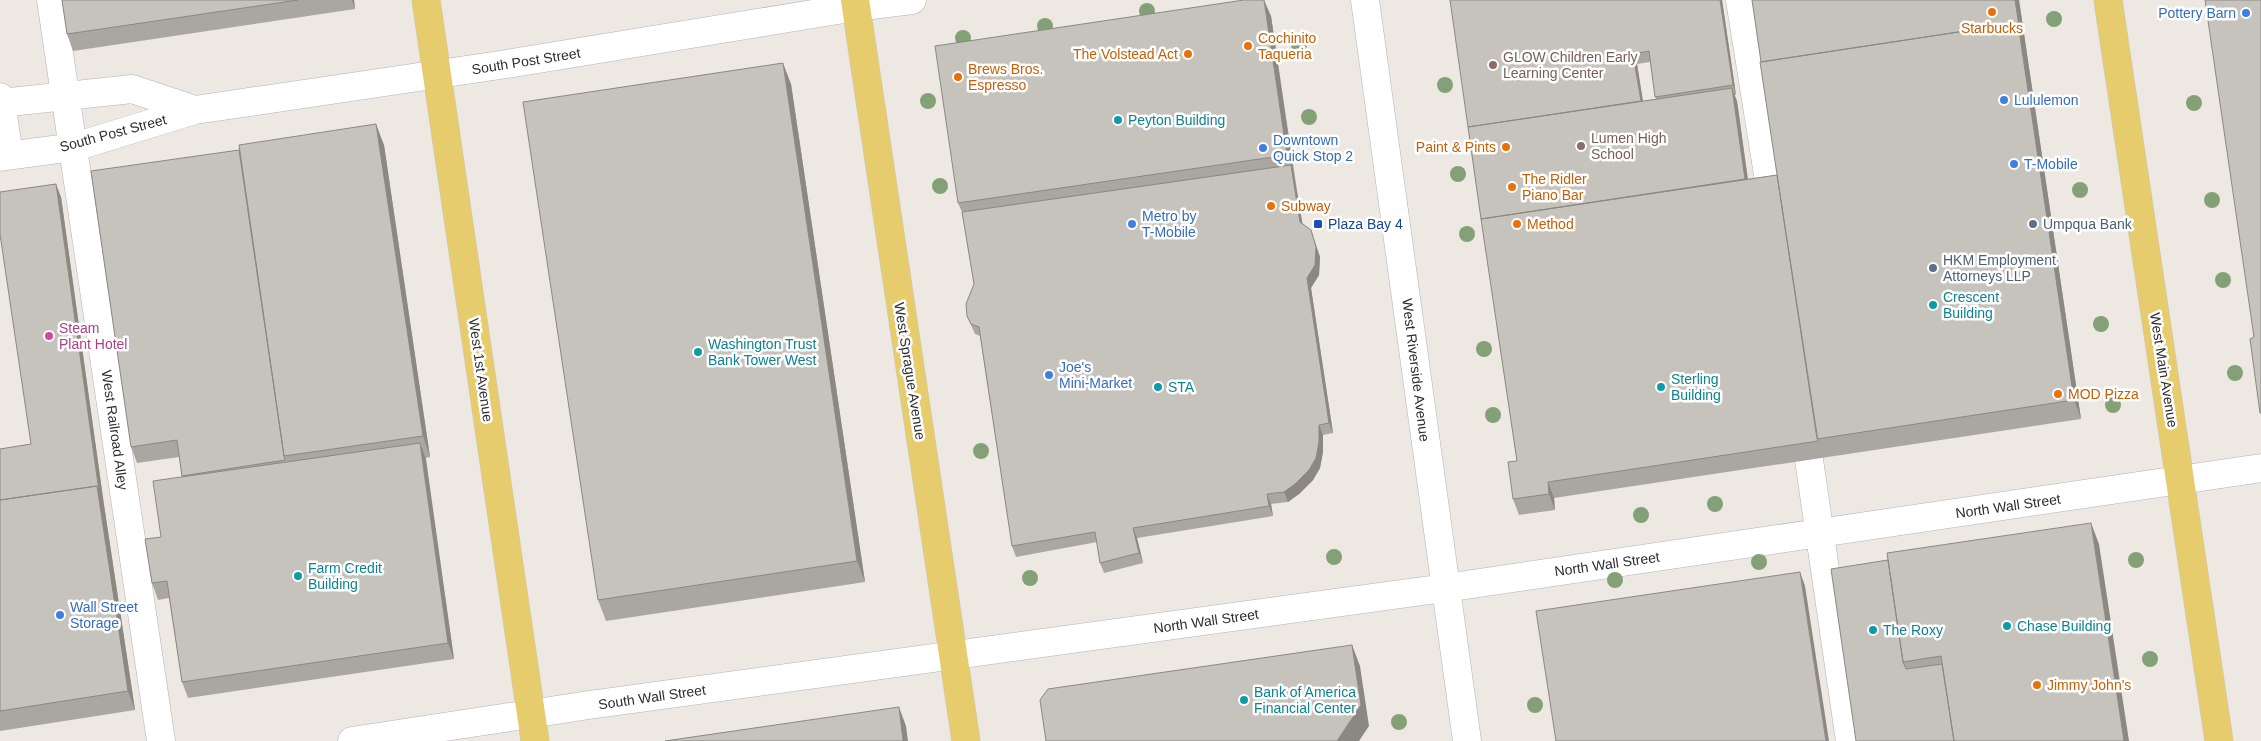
<svg xmlns="http://www.w3.org/2000/svg" width="2261" height="741" viewBox="0 0 2261 741" font-family="Helvetica,sans-serif">
	<style>
		.lines { fill: none; stroke-linecap: round; stroke-linejoin: round }
		.minor-casing { stroke: #b1b2bc; stroke-width: 29 }
		.major-casing { stroke: #c8c8c8; stroke-width: 29 }
		.minor { stroke: #fff; stroke-width: 28 }
		.major { stroke: #e6cc6d; stroke-width: 28 }
		.tree { fill: #84a077 }
		.wall { fill: #aaa7a2; fill-rule: evenodd }
		.shaded-wall { fill: #8b8884 }
		.building { fill: #c6c2bc; stroke: #8b8884 }
		.food-dot { fill: #e8710a; stroke: #fff; stroke-width: 2 }
		.shop-dot { fill: #3f7fe0; stroke: #fff; stroke-width: 2 }
		.education-dot { fill: #8d6e63; stroke: #fff; stroke-width: 2 }
		.culture-dot { fill: #0f9aa8; stroke: #fff; stroke-width: 2 }
		.transit-dot { fill: #1a4fb4; stroke: #fff; stroke-width: 2 }
		.service-dot { fill: #5c6f8a; stroke: #fff; stroke-width: 2 }
		.hotel-dot { fill: #d1479c; stroke: #fff; stroke-width: 2 }
		.labels { text-anchor: middle; dominant-baseline: central; stroke-width: 5; stroke-linejoin: round; paint-order: stroke }
		.shop-label { font-size: 14px; fill: #366cbe; stroke: #fff; text-anchor: start }
		.food-label { font-size: 14px; fill: #c56008; stroke: #fff; text-anchor: start }
		.education-label { font-size: 14px; fill: #785e54; stroke: #fff; text-anchor: start }
		.street-label { font-size: 14px; fill: #2d2d2d; stroke: #fff }
		.culture-label { font-size: 14px; fill: #0d838f; stroke: #fff; text-anchor: start }
		.transit-label { font-size: 14px; fill: #164399; stroke: #fff; text-anchor: start }
		.service-label { font-size: 14px; fill: #4e5e75; stroke: #fff; text-anchor: start }
		.hotel-label { font-size: 14px; fill: #b23c85; stroke: #fff; text-anchor: start }
	</style>
	<rect width="100%" height="100%" fill="#ede8e1"/>
	<g class="lines">
		<!-- minor casing -->
		<g class="minor-casing">
			<path id="minor" d="M 51,0 L 161,741
				M 1365,0 L 1467,741
				M 1740,0 L 1771,193
				M 0,97 L 9,155
				M 0,103 L 132,89 L 195,110
				M 0,157 L 74,147 L 195,110 L 500,65 L 856,7 L 912,0
				M 1809,460 L 1850,741
				M 352,741 L 589,705 L 1445,588 L 2261,468"/>
		</g>
		<!-- major casing -->
		<g class="major-casing">
			<path id="major" d="M 426,0 L 535,741
				M 855,0 L 966,741
				M 2108,0 L 2219,741"/>
		</g>
		<!-- minor -->
		<use href="#minor" class="minor"/>
		<!-- major -->
		<use href="#major" class="major"/>
	</g>
	<!-- trees -->
	<g class="tree">
		<circle cx="1147" cy="11" r="8"/>
		<circle cx="2054" cy="19" r="8"/>
		<circle cx="1045" cy="26" r="8"/>
		<circle cx="963" cy="38" r="8"/>
		<circle cx="1299" cy="45" r="8"/>
		<circle cx="1445" cy="85" r="8"/>
		<circle cx="928" cy="101" r="8"/>
		<circle cx="2194" cy="103" r="8"/>
		<circle cx="1309" cy="117" r="8"/>
		<circle cx="1458" cy="174" r="8"/>
		<circle cx="940" cy="186" r="8"/>
		<circle cx="2080" cy="190" r="8"/>
		<circle cx="2212" cy="200" r="8"/>
		<circle cx="1467" cy="234" r="8"/>
		<circle cx="2223" cy="280" r="8"/>
		<circle cx="2101" cy="324" r="8"/>
		<circle cx="1484" cy="349" r="8"/>
		<circle cx="2235" cy="373" r="8"/>
		<circle cx="2113" cy="405" r="8"/>
		<circle cx="1493" cy="415" r="8"/>
		<circle cx="981" cy="451" r="8"/>
		<circle cx="1715" cy="504" r="8"/>
		<circle cx="1641" cy="515" r="8"/>
		<circle cx="1334" cy="557" r="8"/>
		<circle cx="2136" cy="560" r="8"/>
		<circle cx="1759" cy="562" r="8"/>
		<circle cx="1030" cy="578" r="8"/>
		<circle cx="1615" cy="580" r="8"/>
		<circle cx="2150" cy="659" r="8"/>
		<circle cx="1535" cy="705" r="8"/>
		<circle cx="1399" cy="722" r="8"/>
	</g>
	<!-- wall -->
	<path class="wall" d="M 62,0 L 354,0 L 355,9 L 73,51 L 67,34 Z
		M 1722,0 L 1736,95 L 1734,95 L 1737,101 L 1748,179 L 1777,175 L 2019,0 L 2081,419 L 1554,498 L 1555,510 L 1519,515 L 1513,499 L 1517,461 L 1468,127 ZM 1650,62 L 1656,99 L 1643,101 L 1637,64 Z
		M 1271,16 L 1302,224 L 1314,240 L 1320,257 L 1319,275 L 1311,288 L 1333,433 L 1323,435 L 1323,452 L 1320,468 L 1313,480 L 1299,494 L 1288,502 L 1271,504 L 1273,516 L 1137,538 L 1143,563 L 1104,573 L 1100,563 L 1097,542 L 1016,557 L 1012,546 L 980,336 L 975,334 L 967,316 L 974,284 L 962,212 L 958,203 Z
		M 791,84 L 865,582 L 606,621 L 598,600 Z
		M 384,145 L 430,457 L 425,458 L 454,659 L 188,698 L 182,682 L 169,598 L 158,600 L 152,583 L 161,537 L 182,477 L 179,457 L 137,463 L 131,447 L 239,150 Z
		M 61,197 L 104,505 L 135,710 L 0,731 L 0,449 L 31,444 Z
		M 2099,544 L 1856,741 L 1888,560 Z"/>
	<!-- shaded-wall -->
	<path class="shaded-wall" d="M 352,0 L 354,0 L 355,9 Z
		M 1264,0 L 1271,16 L 1294,175 L 1287,155 Z
		M 1720,0 L 1722,0 L 1736,95 L 1733,85 Z
		M 2015,0 L 2019,0 L 2081,419 L 2074,400 L 2018,23 Z
		M 1633,54 L 1637,64 L 1645,115 L 1641,105 Z
		M 783,63 L 791,84 L 865,582 L 857,561 Z
		M 1732,88 L 1737,101 L 1750,196 L 1745,182 Z
		M 376,124 L 384,145 L 430,457 L 423,436 Z
		M 1291,165 L 1294,175 L 1304,232 L 1300,222 Z
		M 56,184 L 61,197 L 104,505 L 99,491 Z
		M 1311,230 L 1320,257 L 1319,275 L 1311,288 L 1333,433 L 1329,423 L 1307,278 Z
		M 1319,425 L 1323,435 L 1323,452 L 1320,468 L 1313,480 L 1299,494 L 1288,502 L 1284,492 Z
		M 420,443 L 426,459 L 454,659 L 448,643 Z
		M 1548,482 L 1554,498 L 1555,510 L 1549,494 Z
		M 97,486 L 104,505 L 135,710 L 128,691 Z
		M 1267,494 L 1271,504 L 1273,516 L 1269,506 Z
		M 2091,523 L 2099,544 L 2129,741 L 2124,741 Z
		M 1133,528 L 1137,538 L 1143,563 L 1139,553 Z
		M 1800,572 L 1805,586 L 1829,741 L 1826,741 Z
		M 1352,645 L 1360,666 L 1369,726 L 1359,741 L 1337,741 Z
		M 899,707 L 906,726 L 908,741 L 903,741 Z"/>
	<!-- building -->
	<path class="building" d="M 62,0 L 298,0 L 67,34 Z
		M 1244,0 L 1264,0 L 1287,155 L 958,203 L 935,46 Z
		M 1450,0 L 1720,0 L 1733,85 L 1655,97 L 1649,51 L 1633,54 L 1641,101 L 1468,127 Z
		M 1752,0 L 2015,0 L 2019,26 L 2018,23 L 1761,62 Z
		M 2205,0 L 2261,0 L 2261,413 L 2260,413 L 2250,339 L 2254,337 Z
		M 2018,23 L 2074,400 L 1817,439 L 1760,62 Z
		M 783,63 L 857,561 L 598,600 L 523,102 Z
		M 1732,88 L 1745,179 L 1481,219 L 1468,127 Z
		M 376,124 L 423,436 L 284,456 L 239,145 Z
		M 239,150 L 284,456 L 285,460 L 182,476 L 177,440 L 131,447 L 91,171 Z
		M 1291,165 L 1300,222 L 1311,230 L 1316,247 L 1315,265 L 1307,278 L 1329,423 L 1319,425 L 1319,442 L 1316,458 L 1309,470 L 1295,484 L 1284,492 L 1267,494 L 1269,506 L 1133,528 L 1139,553 L 1100,563 L 1095,532 L 1012,546 L 979,327 L 971,324 L 967,316 L 966,304 L 974,284 L 962,212 Z
		M 1777,175 L 1818,441 L 1548,482 L 1549,494 L 1513,499 L 1508,462 L 1517,461 L 1481,219 Z
		M 56,184 L 99,491 L 97,486 L 0,500 L 0,449 L 31,444 L 0,234 L 0,192 Z
		M 420,443 L 448,643 L 182,682 L 167,581 L 152,583 L 145,539 L 161,537 L 153,481 Z
		M 97,486 L 128,691 L 0,711 L 0,500 Z
		M 2091,523 L 2124,741 L 1954,741 L 1941,656 L 1903,662 L 1887,553 Z
		M 1888,560 L 1903,662 L 1906,669 L 1942,664 L 1954,741 L 1856,741 L 1831,569 Z
		M 1800,572 L 1826,741 L 1556,741 L 1536,611 Z
		M 1352,645 L 1361,705 L 1337,741 L 1046,741 L 1040,700 L 1048,689 Z
		M 899,707 L 903,741 L 665,741 Z"/>
	<!-- markers -->
	<g class="food-dot">
		<circle cx="1992" cy="12" r="5"/>
		<circle cx="1248" cy="46" r="5"/>
		<circle cx="1188" cy="54" r="5"/>
		<circle cx="958" cy="77" r="5"/>
		<circle cx="1506" cy="147" r="5"/>
		<circle cx="1512" cy="187" r="5"/>
		<circle cx="1271" cy="206" r="5"/>
		<circle cx="1517" cy="224" r="5"/>
		<circle cx="2058" cy="394" r="5"/>
		<circle cx="2037" cy="685" r="5"/>
	</g>
	<g class="shop-dot">
		<circle cx="2246" cy="13" r="5"/>
		<circle cx="2004" cy="100" r="5"/>
		<circle cx="1263" cy="148" r="5"/>
		<circle cx="2014" cy="164" r="5"/>
		<circle cx="1132" cy="224" r="5"/>
		<circle cx="1049" cy="375" r="5"/>
		<circle cx="60" cy="615" r="5"/>
	</g>
	<g class="education-dot">
		<circle cx="1493" cy="65" r="5"/>
		<circle cx="1581" cy="146" r="5"/>
	</g>
	<g class="culture-dot">
		<circle cx="1118" cy="120" r="5"/>
		<circle cx="1933" cy="305" r="5"/>
		<circle cx="698" cy="352" r="5"/>
		<circle cx="1158" cy="387" r="5"/>
		<circle cx="1661" cy="387" r="5"/>
		<circle cx="298" cy="576" r="5"/>
		<circle cx="2007" cy="626" r="5"/>
		<circle cx="1873" cy="630" r="5"/>
		<circle cx="1244" cy="700" r="5"/>
	</g>
	<rect class="transit-dot" x="1313" y="219" width="10" height="10" rx="2.5"/>
	<g class="service-dot">
		<circle cx="2033" cy="224" r="5"/>
		<circle cx="1933" cy="268" r="5"/>
	</g>
	<circle class="hotel-dot" cx="49" cy="336" r="5"/>
	<g class="labels">
		<!-- shop labels -->
		<g class="shop-label">
			<text x="2236" y="13" text-anchor="end">Pottery Barn</text>
			<text x="2014" y="100">Lululemon</text>
			<text x="1273" y="140">Downtown<tspan x="1273" dy="16">Quick Stop 2</tspan></text>
			<text x="2024" y="164">T-Mobile</text>
			<text x="1142" y="216">Metro by<tspan x="1142" dy="16">T-Mobile</tspan></text>
			<text x="1059" y="367">Joe's<tspan x="1059" dy="16">Mini-Market</tspan></text>
			<text x="70" y="607">Wall Street<tspan x="70" dy="16">Storage</tspan></text>
		</g>
		<!-- food labels -->
		<g class="food-label">
			<text x="1992" y="28" text-anchor="middle">Starbucks</text>
			<text x="1258" y="38">Cochinito<tspan x="1258" dy="16">Taqueria</tspan></text>
			<text x="1178" y="54" text-anchor="end">The Volstead Act</text>
			<text x="968" y="69">Brews Bros.<tspan x="968" dy="16">Espresso</tspan></text>
			<text x="1496" y="147" text-anchor="end">Paint &amp; Pints</text>
			<text x="1522" y="179">The Ridler<tspan x="1522" dy="16">Piano Bar</tspan></text>
			<text x="1281" y="206">Subway</text>
			<text x="1527" y="224">Method</text>
			<text x="2068" y="394">MOD Pizza</text>
			<text x="2047" y="685">Jimmy John's</text>
		</g>
		<!-- education labels -->
		<g class="education-label">
			<text x="1503" y="57">GLOW Children Early<tspan x="1503" dy="16">Learning Center</tspan></text>
			<text x="1591" y="138">Lumen High<tspan x="1591" dy="16">School</tspan></text>
		</g>
		<!-- street labels -->
		<g class="street-label">
			<text transform="translate(526 61) rotate(-9)">South Post Street</text>
			<text transform="translate(113 133) rotate(-15)">South Post Street</text>
			<text transform="translate(481 370) rotate(82)">West 1st Avenue</text>
			<text transform="translate(1416 370) rotate(83)">West Riverside Avenue</text>
			<text transform="translate(2164 370) rotate(81)">West Main Avenue</text>
			<text transform="translate(910 371) rotate(81)">West Sprague Avenue</text>
			<text transform="translate(115 430) rotate(82)">West Railroad Alley</text>
			<text transform="translate(2008 506) rotate(-8)">North Wall Street</text>
			<text transform="translate(1607 564) rotate(-8)">North Wall Street</text>
			<text transform="translate(1206 621) rotate(-8)">North Wall Street</text>
			<text transform="translate(652 697) rotate(-8)">South Wall Street</text>
		</g>
		<!-- culture labels -->
		<g class="culture-label">
			<text x="1128" y="120">Peyton Building</text>
			<text x="1943" y="297">Crescent<tspan x="1943" dy="16">Building</tspan></text>
			<text x="708" y="344">Washington Trust<tspan x="708" dy="16">Bank Tower West</tspan></text>
			<text x="1671" y="379">Sterling<tspan x="1671" dy="16">Building</tspan></text>
			<text x="1168" y="387">STA</text>
			<text x="308" y="568">Farm Credit<tspan x="308" dy="16">Building</tspan></text>
			<text x="2017" y="626">Chase Building</text>
			<text x="1883" y="630">The Roxy</text>
			<text x="1254" y="692">Bank of America<tspan x="1254" dy="16">Financial Center</tspan></text>
		</g>
		<!-- transit labels -->
		<g class="transit-label">
			<text x="1328" y="224">Plaza Bay 4</text>
		</g>
		<!-- service labels -->
		<g class="service-label">
			<text x="2043" y="224">Umpqua Bank</text>
			<text x="1943" y="260">HKM Employment<tspan x="1943" dy="16">Attorneys LLP</tspan></text>
		</g>
		<!-- hotel labels -->
		<g class="hotel-label">
			<text x="59" y="328">Steam<tspan x="59" dy="16">Plant Hotel</tspan></text>
		</g>
	</g>
</svg>
